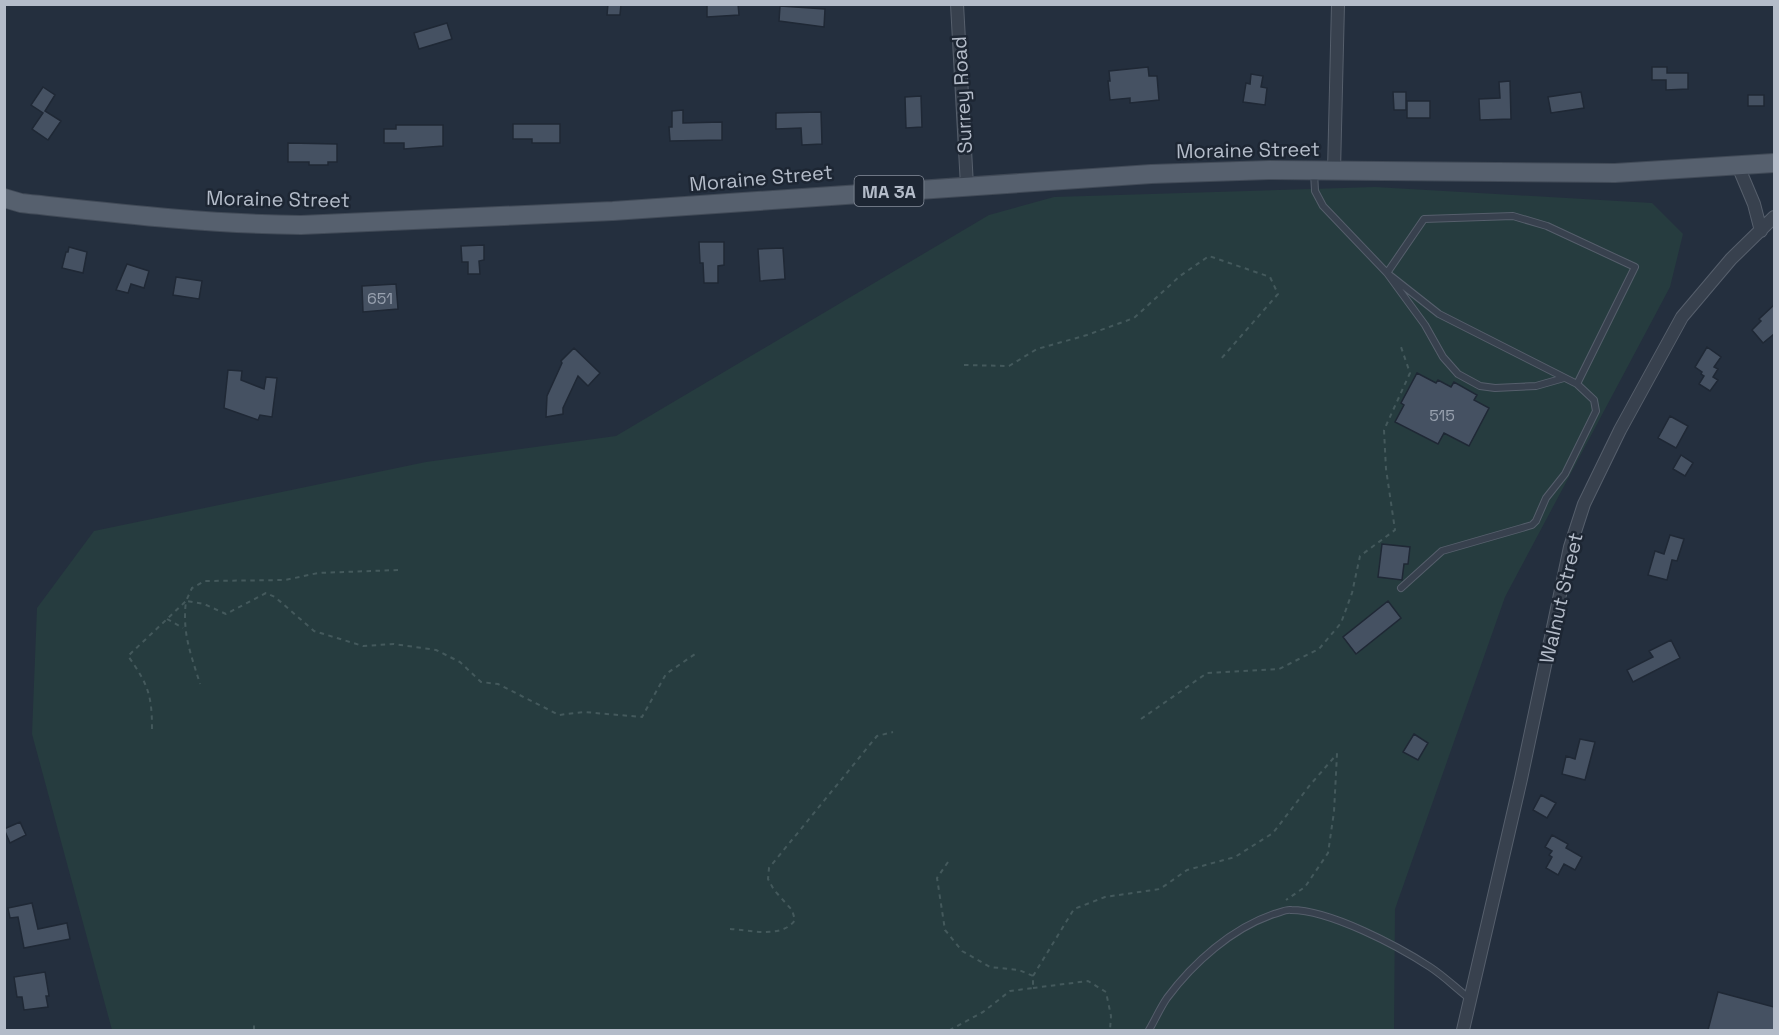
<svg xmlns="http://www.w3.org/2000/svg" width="1779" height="1035" viewBox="0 0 1779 1035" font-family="'Space Grotesk',sans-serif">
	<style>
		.green { fill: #263c3f }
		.building { fill: #455162; stroke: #1f2835; stroke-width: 1.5 }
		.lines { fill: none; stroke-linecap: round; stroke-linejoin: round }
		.service-casing { stroke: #565f6c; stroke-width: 8 }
		.minor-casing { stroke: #565f6c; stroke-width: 14 }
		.primary-casing { stroke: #414a57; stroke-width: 20 }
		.path { stroke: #44595c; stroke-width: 2; stroke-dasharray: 4.5 4.5; stroke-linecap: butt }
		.service { stroke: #38414e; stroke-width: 6 }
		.minor { stroke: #38414e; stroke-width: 12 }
		.primary { stroke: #56606e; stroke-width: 18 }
		.labels { text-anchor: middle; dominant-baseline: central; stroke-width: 5; stroke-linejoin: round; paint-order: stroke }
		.number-label { font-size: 16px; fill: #98a1af }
		.shield { fill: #1d2633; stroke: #878f9c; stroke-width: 1.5 }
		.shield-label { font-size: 18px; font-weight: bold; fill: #b4bcc9 }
		.street-label { font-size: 20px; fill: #b4bcc9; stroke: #1d2633 }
	</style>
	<rect width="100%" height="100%" fill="#242f3e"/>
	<!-- green -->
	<path class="green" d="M 1375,187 L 1652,203 L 1683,234 L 1670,287 L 1505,597 L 1395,909 L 1394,1030 L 112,1030 L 32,734 L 37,608 L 94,531 L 426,462 L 616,436 L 989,215 L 1054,197 Z"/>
	<!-- building -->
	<path class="building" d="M 608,4 L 621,4 L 620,15 L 607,15 Z
		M 707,4 L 738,4 L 739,15 L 707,17 Z
		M 780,6 L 825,9 L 824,27 L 779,21 Z
		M 447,23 L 452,39 L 419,49 L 414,33 Z
		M 1148,67 L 1149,76 L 1157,76 L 1159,100 L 1130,103 L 1130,98 L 1110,100 L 1108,81 L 1110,81 L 1109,71 Z
		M 1652,67 L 1667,67 L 1667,73 L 1688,73 L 1688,89 L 1666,90 L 1666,80 L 1652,80 Z
		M 1251,74 L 1263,76 L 1261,87 L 1267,88 L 1265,105 L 1243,102 L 1246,83 L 1250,84 Z
		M 1510,81 L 1511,119 L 1480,120 L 1479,99 L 1500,98 L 1499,82 Z
		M 43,87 L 55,95 L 45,111 L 61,121 L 48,140 L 32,129 L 43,113 L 31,105 Z
		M 1393,92 L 1406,92 L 1406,110 L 1394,110 Z
		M 1581,92 L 1584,108 L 1551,113 L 1548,97 Z
		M 1748,95 L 1764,95 L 1764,106 L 1748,106 Z
		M 921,96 L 922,127 L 906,128 L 905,97 Z
		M 1407,101 L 1430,101 L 1430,118 L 1407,118 Z
		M 683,110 L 683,123 L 722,122 L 722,140 L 670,141 L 669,127 L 672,127 L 672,111 Z
		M 821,112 L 822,144 L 802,145 L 801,128 L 776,129 L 776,113 Z
		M 513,124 L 560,124 L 560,143 L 532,143 L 532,139 L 513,139 Z
		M 396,125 L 443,125 L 443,146 L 404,149 L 404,143 L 384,143 L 384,129 L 396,129 Z
		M 288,143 L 337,144 L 337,162 L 328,162 L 328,165 L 309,165 L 309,162 L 288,162 Z
		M 699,242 L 724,242 L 724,265 L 718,266 L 718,283 L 704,283 L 703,263 L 700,263 Z
		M 484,245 L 484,260 L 479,261 L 480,274 L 468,274 L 468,262 L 462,262 L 461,246 Z
		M 69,247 L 87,252 L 83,273 L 62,268 L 66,252 L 68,252 Z
		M 783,248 L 785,279 L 760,281 L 758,249 Z
		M 127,264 L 149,271 L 144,288 L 131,284 L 128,293 L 116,290 Z
		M 176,277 L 202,281 L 199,299 L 173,295 Z
		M 396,284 L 398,309 L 363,312 L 362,286 Z
		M 1774,305 L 1774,334 L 1763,343 L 1752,330 L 1761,321 L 1759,319 Z
		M 1707,347 L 1721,357 L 1714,367 L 1718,369 L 1713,377 L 1718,380 L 1710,391 L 1699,384 L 1704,376 L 1701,374 L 1702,372 L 1695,367 Z
		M 574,348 L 600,373 L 588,386 L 578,376 L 563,408 L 563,414 L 546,417 L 547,396 L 562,363 L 561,361 Z
		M 228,370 L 242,371 L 241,380 L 264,389 L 266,377 L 277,378 L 272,417 L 260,415 L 258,420 L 224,408 Z
		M 1417,373 L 1436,383 L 1438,380 L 1451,387 L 1454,382 L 1477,395 L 1474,400 L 1489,408 L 1469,446 L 1444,433 L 1438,444 L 1395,422 L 1404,405 L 1401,403 Z
		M 1670,416 L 1688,426 L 1676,448 L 1658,438 Z
		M 1681,455 L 1693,463 L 1685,476 L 1673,469 Z
		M 1670,535 L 1684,539 L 1677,561 L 1672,560 L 1667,580 L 1648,575 L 1655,551 L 1664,554 Z
		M 1382,544 L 1410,547 L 1408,564 L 1404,564 L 1402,580 L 1378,577 Z
		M 1388,601 L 1401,618 L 1356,654 L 1343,637 Z
		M 1671,640 L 1680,658 L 1633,682 L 1627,670 L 1653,657 L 1649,651 Z
		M 1414,734 L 1428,743 L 1418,760 L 1403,752 Z
		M 1580,739 L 1595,742 L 1585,780 L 1562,774 L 1566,756 L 1575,759 Z
		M 1541,795 L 1556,803 L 1547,818 L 1533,810 Z
		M 20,822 L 26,835 L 10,843 L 4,829 Z
		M 1552,835 L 1568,844 L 1566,848 L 1582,857 L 1575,870 L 1564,864 L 1558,875 L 1546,868 L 1552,857 L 1549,855 L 1552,851 L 1545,847 Z
		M 32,903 L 38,929 L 67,923 L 70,939 L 24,948 L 18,917 L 10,918 L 8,908 Z
		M 45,972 L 49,996 L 46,996 L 48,1007 L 24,1010 L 22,997 L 17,997 L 14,977 Z
		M 1718,992 L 1774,1007 L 1774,1030 L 1708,1030 Z"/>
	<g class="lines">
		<!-- service casing -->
		<g class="service-casing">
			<path id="service" d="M 1314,172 L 1315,191 L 1323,206 L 1387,273 L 1425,325 L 1443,357 L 1458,374 L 1480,386 L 1495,388 L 1536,386 L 1564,378
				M 1513,216 L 1547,226 L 1635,267 L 1577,384 L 1439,314 L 1387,273 L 1424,219 Z
				M 1401,588 L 1442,551 L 1522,528 L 1532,525 L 1536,521 L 1546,498 L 1565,474 L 1596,411 L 1594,400 L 1577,384
				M 1149,1030 C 1155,1020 1160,1008 1167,998 C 1193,963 1232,928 1274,914 C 1279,913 1286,909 1291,910 C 1330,910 1398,946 1430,967 C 1444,976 1457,989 1470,999"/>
		</g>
		<!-- minor casing -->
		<g class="minor-casing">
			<path id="minor" d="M 957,4 L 967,186
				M 1738,166 L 1754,204 L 1761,231
				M 1334,171 L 1338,4
				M 1463,1030 L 1521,779 L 1570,547 L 1584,504 L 1620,430 L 1682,317 L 1731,259 L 1774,217"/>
		</g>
		<!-- primary casing -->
		<g class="primary-casing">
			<path id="primary" d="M 4,198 L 21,203 C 114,213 207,224 301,225 L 613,211 L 1151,174 L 1269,170 L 1615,173 L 1774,163"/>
		</g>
		<!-- path -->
		<path class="path" d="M 964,365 L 1009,366 L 1037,349 L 1087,335 L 1134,318 L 1180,276 L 1209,256 L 1270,277 L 1278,294 L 1220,360
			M 398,570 L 318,573 L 285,580 L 205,581 L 192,588 L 186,601 L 204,604 L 226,614 L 266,593 L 275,597 L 314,631 L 363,646 L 394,644 L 436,650 L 460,662 L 481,682 L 498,684 L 559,715 L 584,712 L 642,717 L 666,674 L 695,654
			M 167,619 L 183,628
			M 1141,719 L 1207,673 L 1279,669 L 1319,649 L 1341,623 L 1352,593 L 1360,556 L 1395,530 L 1386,469 L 1384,430 L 1410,373 L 1400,344
			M 152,729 C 152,695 148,684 128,656 L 186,601 C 182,634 191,654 200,684
			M 948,862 L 937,878 L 945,930 L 962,951 L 990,967 L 1019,970 L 1033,976 L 1033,988 L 1010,991 L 983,1012 L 950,1030
			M 730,929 C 750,930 782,939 795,920 L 792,910 L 774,890 L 768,879 L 769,868 L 877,736 L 893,732
			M 1033,976 L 1074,909 L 1105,897 L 1160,889 L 1187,870 L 1235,857 L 1273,833 L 1310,785 L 1337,754 L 1334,812 L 1328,853 L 1305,887 L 1286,900
			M 1033,988 L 1088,981 L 1106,992 L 1111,1016 L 1110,1030
			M 254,1030 L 254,1021"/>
		<!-- service -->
		<use href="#service" class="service"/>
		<!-- minor -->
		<use href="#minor" class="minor"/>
		<!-- primary -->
		<use href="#primary" class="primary"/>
	</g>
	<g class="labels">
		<!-- number labels -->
		<g class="number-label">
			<text x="380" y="298">651</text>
			<text x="1442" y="415">515</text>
		</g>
		<!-- shield labels -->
		<rect class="shield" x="854.5" y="176" width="69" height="30" rx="4.5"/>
		<g class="shield-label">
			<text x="889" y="191">MA 3A</text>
		</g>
		<!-- street labels -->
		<g class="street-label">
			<text transform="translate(962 95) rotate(-93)">Surrey Road</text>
			<text transform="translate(1248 150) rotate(-1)">Moraine Street</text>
			<text transform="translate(761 178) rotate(-5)">Moraine Street</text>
			<text transform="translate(278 199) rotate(1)">Moraine Street</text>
			<text transform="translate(1561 598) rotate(-77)">Walnut Street</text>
		</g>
	</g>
	<!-- border -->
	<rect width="1779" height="1035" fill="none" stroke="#b4bcc9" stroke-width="12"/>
</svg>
